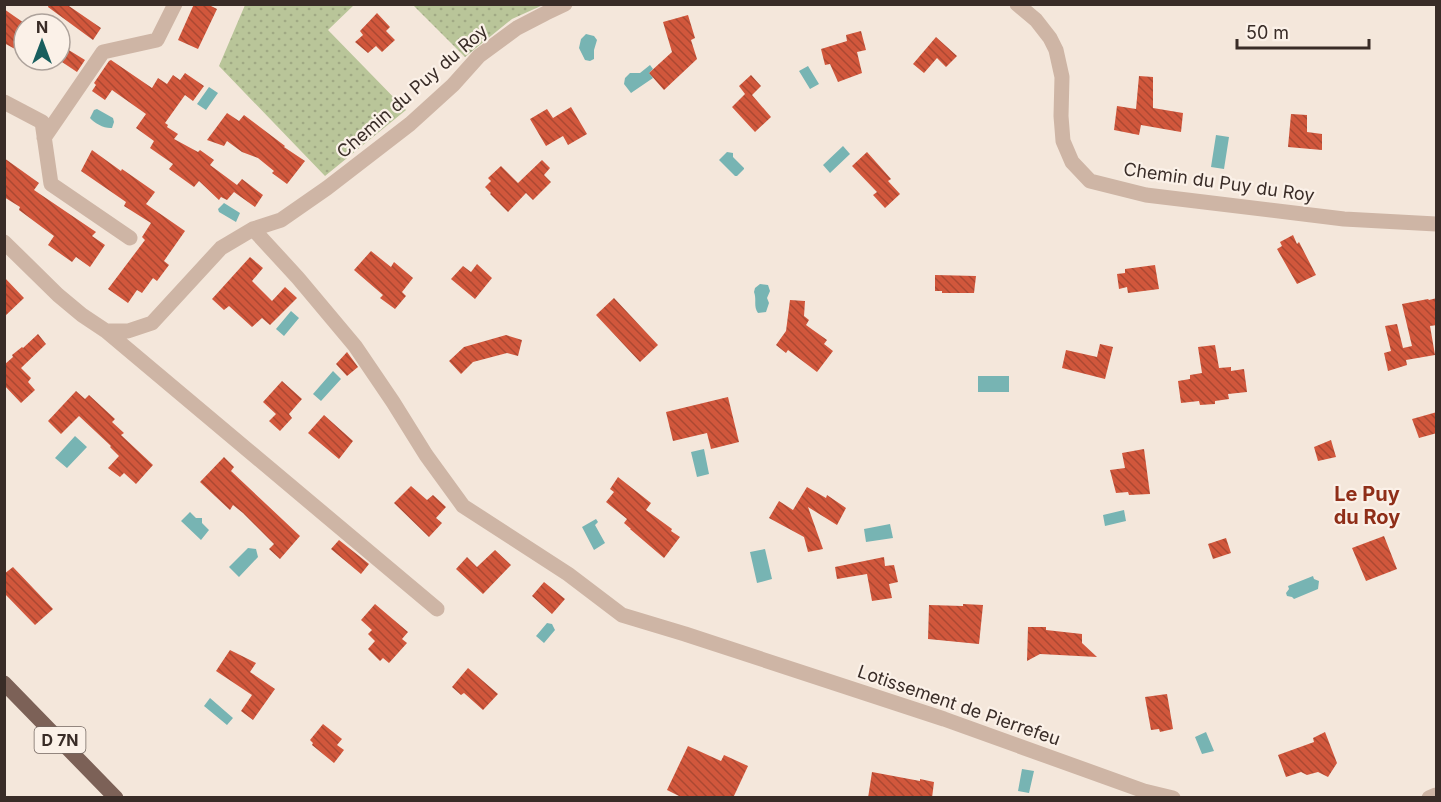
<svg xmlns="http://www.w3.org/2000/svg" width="1441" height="802" viewBox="0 0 1441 802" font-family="Inter,sans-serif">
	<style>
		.grass { fill: url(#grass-dots) }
		.water { fill: #77b4b3 }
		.building { fill: url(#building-back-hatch) }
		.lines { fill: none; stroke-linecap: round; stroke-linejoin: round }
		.minor { stroke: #ceb5a5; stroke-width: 15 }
		.major { stroke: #7c6157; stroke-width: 15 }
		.labels { text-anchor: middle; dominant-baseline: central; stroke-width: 4.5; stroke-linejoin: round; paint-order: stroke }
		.shield { fill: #fbf1e8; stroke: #736761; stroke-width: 1.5 }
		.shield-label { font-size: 16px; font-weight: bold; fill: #392c27 }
		.street-label { font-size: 18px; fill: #392c27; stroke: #fbf1e8 }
		.neighbourhood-label { font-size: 20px; font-weight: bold; fill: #8f2e18; stroke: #fbf1e8 }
	</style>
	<defs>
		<pattern id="grass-dots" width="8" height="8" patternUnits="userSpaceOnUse" patternTransform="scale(1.5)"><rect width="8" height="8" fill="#b9c599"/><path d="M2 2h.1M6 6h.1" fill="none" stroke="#a0a984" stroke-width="1.8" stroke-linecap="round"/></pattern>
		<pattern id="building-back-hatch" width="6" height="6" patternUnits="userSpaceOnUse" patternTransform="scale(1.5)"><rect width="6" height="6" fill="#d1573c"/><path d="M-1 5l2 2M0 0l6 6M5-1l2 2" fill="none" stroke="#ab4832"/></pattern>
	</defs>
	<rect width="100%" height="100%" fill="#f4e7db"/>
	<!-- grass -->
	<path class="grass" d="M 245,5 L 354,5 L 328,30 L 406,110 L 325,176 L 219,66 Z
		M 413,5 L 543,5 L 512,19 L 465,57 Z"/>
	<!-- water -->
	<path class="water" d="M 586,34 L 594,36 L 597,40 L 594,50 L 594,59 L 590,61 L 585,60 L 579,48 L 581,39 Z
		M 650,65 L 653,69 L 649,73 L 653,78 L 631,93 L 624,84 L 625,78 L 630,73 L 640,73 Z
		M 808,66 L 819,84 L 810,89 L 799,71 Z
		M 209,87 L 218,93 L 206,110 L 197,104 Z
		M 97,109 L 113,118 L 114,122 L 112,128 C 105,129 94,123 90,118 L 94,110 Z
		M 1216,135 L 1229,137 L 1224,169 L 1211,167 Z
		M 843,146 L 850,154 L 830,173 L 823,165 Z
		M 727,152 L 733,153 L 733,157 L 744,168 L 744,169 L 737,176 L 735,176 L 719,160 Z
		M 224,203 L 240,213 L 236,222 L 219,212 L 218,209 Z
		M 760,284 L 768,285 L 770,291 L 767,298 L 769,303 L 766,312 L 758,313 C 753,306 757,300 754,292 L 755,288 Z
		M 291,311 L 299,318 L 284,336 L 276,329 Z
		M 333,371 L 341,379 L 321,401 L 313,394 Z
		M 978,376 L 1009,376 L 1009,392 L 978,392 Z
		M 75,436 L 87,447 L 67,468 L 55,458 Z
		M 704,449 L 709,474 L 697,477 L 691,452 Z
		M 1124,510 L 1126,521 L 1105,526 L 1103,515 Z
		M 190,512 L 196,518 L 202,518 L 202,523 L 209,530 L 201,540 L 181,521 Z
		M 596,519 L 598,522 L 595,525 L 605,543 L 594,550 L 582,527 Z
		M 890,524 L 893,538 L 866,542 L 864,529 Z
		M 248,548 L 256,549 L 258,557 L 239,577 L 229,567 Z
		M 765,549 L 772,579 L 757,583 L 750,552 Z
		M 1313,576 L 1314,579 L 1319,581 L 1318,589 L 1294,599 L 1292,597 L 1287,596 L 1286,593 L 1289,589 L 1288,586 Z
		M 547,623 L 552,624 L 555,630 L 544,643 L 536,636 Z
		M 210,698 L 233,718 L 227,725 L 204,706 Z
		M 1206,732 L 1214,751 L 1202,754 L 1195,737 Z
		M 1022,769 L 1034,771 L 1029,793 L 1018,791 Z"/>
	<!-- building -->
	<path class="building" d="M 49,4 L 66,4 L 101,28 L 93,40 L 48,7 Z
		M 194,4 L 207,4 L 217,9 L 198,49 L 178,40 Z
		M 4,9 L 24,23 L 24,54 L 4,43 Z
		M 377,13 L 390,27 L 386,31 L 395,40 L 382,52 L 376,46 L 368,53 L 355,42 L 363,35 L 360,31 Z
		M 688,15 L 695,38 L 691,40 L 697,59 L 664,90 L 649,73 L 672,52 L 663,22 Z
		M 861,31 L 866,50 L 857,52 L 862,73 L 838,82 L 830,64 L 825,65 L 821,49 L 847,41 L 846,35 Z
		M 936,37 L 957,56 L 946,67 L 937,58 L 924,73 L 913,64 Z
		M 67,49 L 85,60 L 77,72 L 59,60 Z
		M 111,60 L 152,88 L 158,78 L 167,84 L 173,75 L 180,80 L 185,73 L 204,86 L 193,101 L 185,95 L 165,123 L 168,125 L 167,127 L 178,134 L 174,139 L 198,152 L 200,150 L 214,160 L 210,165 L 237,185 L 242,179 L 263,195 L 255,207 L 234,192 L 227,200 L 221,197 L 219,200 L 199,181 L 194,187 L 169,169 L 173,164 L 150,148 L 154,141 L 136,128 L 146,114 L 112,90 L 105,100 L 92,91 L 96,85 L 94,83 L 109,61 Z
		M 751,75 L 761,86 L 752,95 L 771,117 L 755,132 L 732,107 L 745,94 L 739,86 Z
		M 1139,76 L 1153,77 L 1153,108 L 1183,113 L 1181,132 L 1141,125 L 1139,135 L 1114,130 L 1117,106 L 1136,109 Z
		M 571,107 L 587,134 L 568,145 L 563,136 L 546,146 L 530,119 L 547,109 L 553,118 Z
		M 227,113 L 239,121 L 244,115 L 285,146 L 284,147 L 305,161 L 287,184 L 272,173 L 274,171 L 258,158 L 242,152 L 227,141 L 224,146 L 207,140 Z
		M 1291,114 L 1307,115 L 1307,132 L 1322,134 L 1322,150 L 1288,147 Z
		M 92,150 L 121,171 L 122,169 L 155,192 L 146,204 L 185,231 L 164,261 L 169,265 L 157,281 L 153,278 L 142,293 L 137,290 L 128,303 L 108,289 L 145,240 L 142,237 L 151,223 L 124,206 L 126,202 L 81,171 Z
		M 867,152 L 891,179 L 888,181 L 900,194 L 885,208 L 873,195 L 877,192 L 852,166 Z
		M 4,158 L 39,183 L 34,190 L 96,232 L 92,236 L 105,245 L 90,267 L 76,257 L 72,262 L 48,245 L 54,236 L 19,210 L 20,207 L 4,197 Z
		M 542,160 L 550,168 L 544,175 L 551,182 L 533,200 L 526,193 L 508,212 L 490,194 L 491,193 L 485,187 L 491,181 L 488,178 L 501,166 L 518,183 Z
		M 1293,235 L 1297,244 L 1299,242 L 1316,275 L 1297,284 L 1277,249 L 1282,246 L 1280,242 Z
		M 371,251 L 391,267 L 394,262 L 413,278 L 402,292 L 406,296 L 395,309 L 380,298 L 383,295 L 354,270 Z
		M 250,257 L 263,268 L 252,281 L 272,301 L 285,287 L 297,298 L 270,325 L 262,318 L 252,327 L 229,306 L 224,310 L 212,299 Z
		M 477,264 L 492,278 L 475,299 L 451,279 L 463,266 L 471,272 Z
		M 1155,265 L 1159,289 L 1128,293 L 1127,287 L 1119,289 L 1117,274 L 1125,273 L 1125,269 Z
		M 935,275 L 976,276 L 974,293 L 942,293 L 942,291 L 935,291 Z
		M 4,277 L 24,298 L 4,317 Z
		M 614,298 L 658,345 L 640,362 L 596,315 Z
		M 1437,298 L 1437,325 L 1430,326 L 1435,355 L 1406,360 L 1407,365 L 1388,371 L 1384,353 L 1391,351 L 1385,326 L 1397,324 L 1403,348 L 1412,346 L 1402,304 L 1428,299 L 1429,300 Z
		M 790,300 L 805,301 L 804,316 L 809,320 L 806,325 L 827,340 L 824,344 L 833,351 L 817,372 L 788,350 L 786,353 L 776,345 L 786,331 Z
		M 38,334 L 46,344 L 21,368 L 31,378 L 28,382 L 35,390 L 21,403 L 4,385 L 4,365 L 13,357 L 12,355 L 22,347 L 23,348 Z
		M 506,335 L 522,340 L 518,356 L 507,353 L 473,362 L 461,374 L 449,361 L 464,347 Z
		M 1100,344 L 1113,347 L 1105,379 L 1062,368 L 1066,350 L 1097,357 Z
		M 1215,345 L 1219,368 L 1231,367 L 1231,371 L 1244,369 L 1247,392 L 1228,394 L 1229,399 L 1215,401 L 1215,404 L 1200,405 L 1199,401 L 1181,403 L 1178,381 L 1190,379 L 1190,375 L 1202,373 L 1198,347 Z
		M 347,352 L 358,367 L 347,376 L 336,364 Z
		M 282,381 L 302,399 L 289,414 L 292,418 L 280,431 L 269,421 L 276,414 L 263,402 Z
		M 76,391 L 85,399 L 89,395 L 115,419 L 112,422 L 124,433 L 121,435 L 153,465 L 136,484 L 124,473 L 120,477 L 108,468 L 119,456 L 110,447 L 111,446 L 79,416 L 61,434 L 48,421 Z
		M 728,397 L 739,442 L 711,449 L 707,433 L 673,441 L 666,412 Z
		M 1437,412 L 1437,433 L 1419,438 L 1412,419 Z
		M 324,415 L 353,441 L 339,459 L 308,433 Z
		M 1331,440 L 1336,457 L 1318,461 L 1314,447 Z
		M 1144,449 L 1150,494 L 1129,495 L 1128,492 L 1116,493 L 1110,470 L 1125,468 L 1122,453 Z
		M 224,457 L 234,467 L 231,471 L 300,536 L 280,559 L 269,549 L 274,544 L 243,513 L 233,505 L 230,510 L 200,482 Z
		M 618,477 L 651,503 L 646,510 L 672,529 L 671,531 L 680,537 L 664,558 L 630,529 L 631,529 L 624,523 L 627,519 L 606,502 L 614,492 L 610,489 Z
		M 411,486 L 427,500 L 433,495 L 446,507 L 436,518 L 442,523 L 429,537 L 394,503 Z
		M 807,487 L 826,498 L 827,495 L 846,508 L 837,525 L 808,507 L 823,549 L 808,552 L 804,537 L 769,518 L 779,501 L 793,510 Z
		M 1384,536 L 1397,569 L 1366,581 L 1352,548 Z
		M 1226,538 L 1231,553 L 1213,559 L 1208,544 Z
		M 339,540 L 369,564 L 361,574 L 331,549 Z
		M 495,550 L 511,565 L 483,594 L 456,569 L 467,557 L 477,567 Z
		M 884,557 L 885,566 L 894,565 L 898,582 L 889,584 L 892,598 L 872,601 L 867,574 L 837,579 L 835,567 Z
		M 13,567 L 53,609 L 35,625 L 4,593 L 4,574 Z
		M 544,582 L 565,599 L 552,614 L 532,596 Z
		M 375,604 L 408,632 L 402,639 L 407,643 L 389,663 L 383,658 L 380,661 L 368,649 L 375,641 L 368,634 L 372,630 L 361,620 Z
		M 963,604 L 983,605 L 979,644 L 928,639 L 929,605 L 963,606 Z
		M 1028,627 L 1046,627 L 1046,630 L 1082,634 L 1082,643 L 1097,657 L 1040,654 L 1027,661 Z
		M 230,650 L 256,663 L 250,672 L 275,689 L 253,720 L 241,711 L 252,695 L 216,671 Z
		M 468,668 L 498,694 L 483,710 L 464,693 L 461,695 L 452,687 Z
		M 1167,694 L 1173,729 L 1160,732 L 1159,729 L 1151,730 L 1145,697 Z
		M 323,724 L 342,739 L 337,745 L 344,750 L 334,763 L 312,745 L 313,743 L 310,740 Z
		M 1325,732 L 1337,763 L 1328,777 L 1318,772 L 1307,775 L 1301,772 L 1286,777 L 1278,755 L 1314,742 L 1313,738 Z
		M 688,746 L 721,761 L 724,755 L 748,766 L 733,798 L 683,798 L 667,790 Z
		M 872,772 L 920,781 L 920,779 L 934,782 L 932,798 L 868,798 Z"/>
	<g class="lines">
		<!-- minor -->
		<path class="minor" d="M 1017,4 L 1036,20 L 1050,38 L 1056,50 L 1062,77 L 1061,116 L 1063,141 L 1072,162 L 1090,181 L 1146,195 L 1344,219 L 1436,224
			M 4,102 L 42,122 L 51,184 L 130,238
			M 44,138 L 103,52 L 157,40 L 175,4
			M 253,229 L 298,278 L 355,346 L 393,402 L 426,455 L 463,506 L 568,574 L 622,615 L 685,634 L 944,719 L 1144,791 L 1173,798
			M 4,242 L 58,295 L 82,315 L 106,331 L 128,331 L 152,323 L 221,248 L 253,229 L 281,220 L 327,188 L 410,124 L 453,85 L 479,56 L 517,28 L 546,13 L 565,4
			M 106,331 L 437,609
			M 1429,798 L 1436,795"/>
		<!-- major -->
		<path class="major" d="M 4,683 L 116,798"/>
	</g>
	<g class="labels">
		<!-- shield labels -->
		<rect class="shield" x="34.5" y="727" width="51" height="26" rx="4.5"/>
		<g class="shield-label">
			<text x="60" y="740">D 7N</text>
		</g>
		<!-- street labels -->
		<g class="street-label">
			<text transform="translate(412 91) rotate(-41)">Chemin du Puy du Roy</text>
			<text transform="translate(1219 182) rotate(8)">Chemin du Puy du Roy</text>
			<text transform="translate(959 705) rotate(19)">Lotissement de Pierrefeu</text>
		</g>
		<!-- neighbourhood labels -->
		<g class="neighbourhood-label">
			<text x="1367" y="494">Le Puy<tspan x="1367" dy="23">du Roy</tspan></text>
		</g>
	</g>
	<!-- border -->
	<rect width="1441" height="802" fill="none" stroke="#392c27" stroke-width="12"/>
	<!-- north arrow -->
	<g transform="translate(42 42)"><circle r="28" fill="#fbf1e8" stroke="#ada29b" stroke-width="1.5"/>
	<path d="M0-4.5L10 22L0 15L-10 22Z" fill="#185e5e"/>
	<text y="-9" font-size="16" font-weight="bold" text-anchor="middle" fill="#392c27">N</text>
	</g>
	<!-- scale -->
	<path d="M1237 39v9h132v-9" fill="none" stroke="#392c27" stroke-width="3"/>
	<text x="1246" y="39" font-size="18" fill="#392c27" stroke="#fbf1e8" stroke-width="4.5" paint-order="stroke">50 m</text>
</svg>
